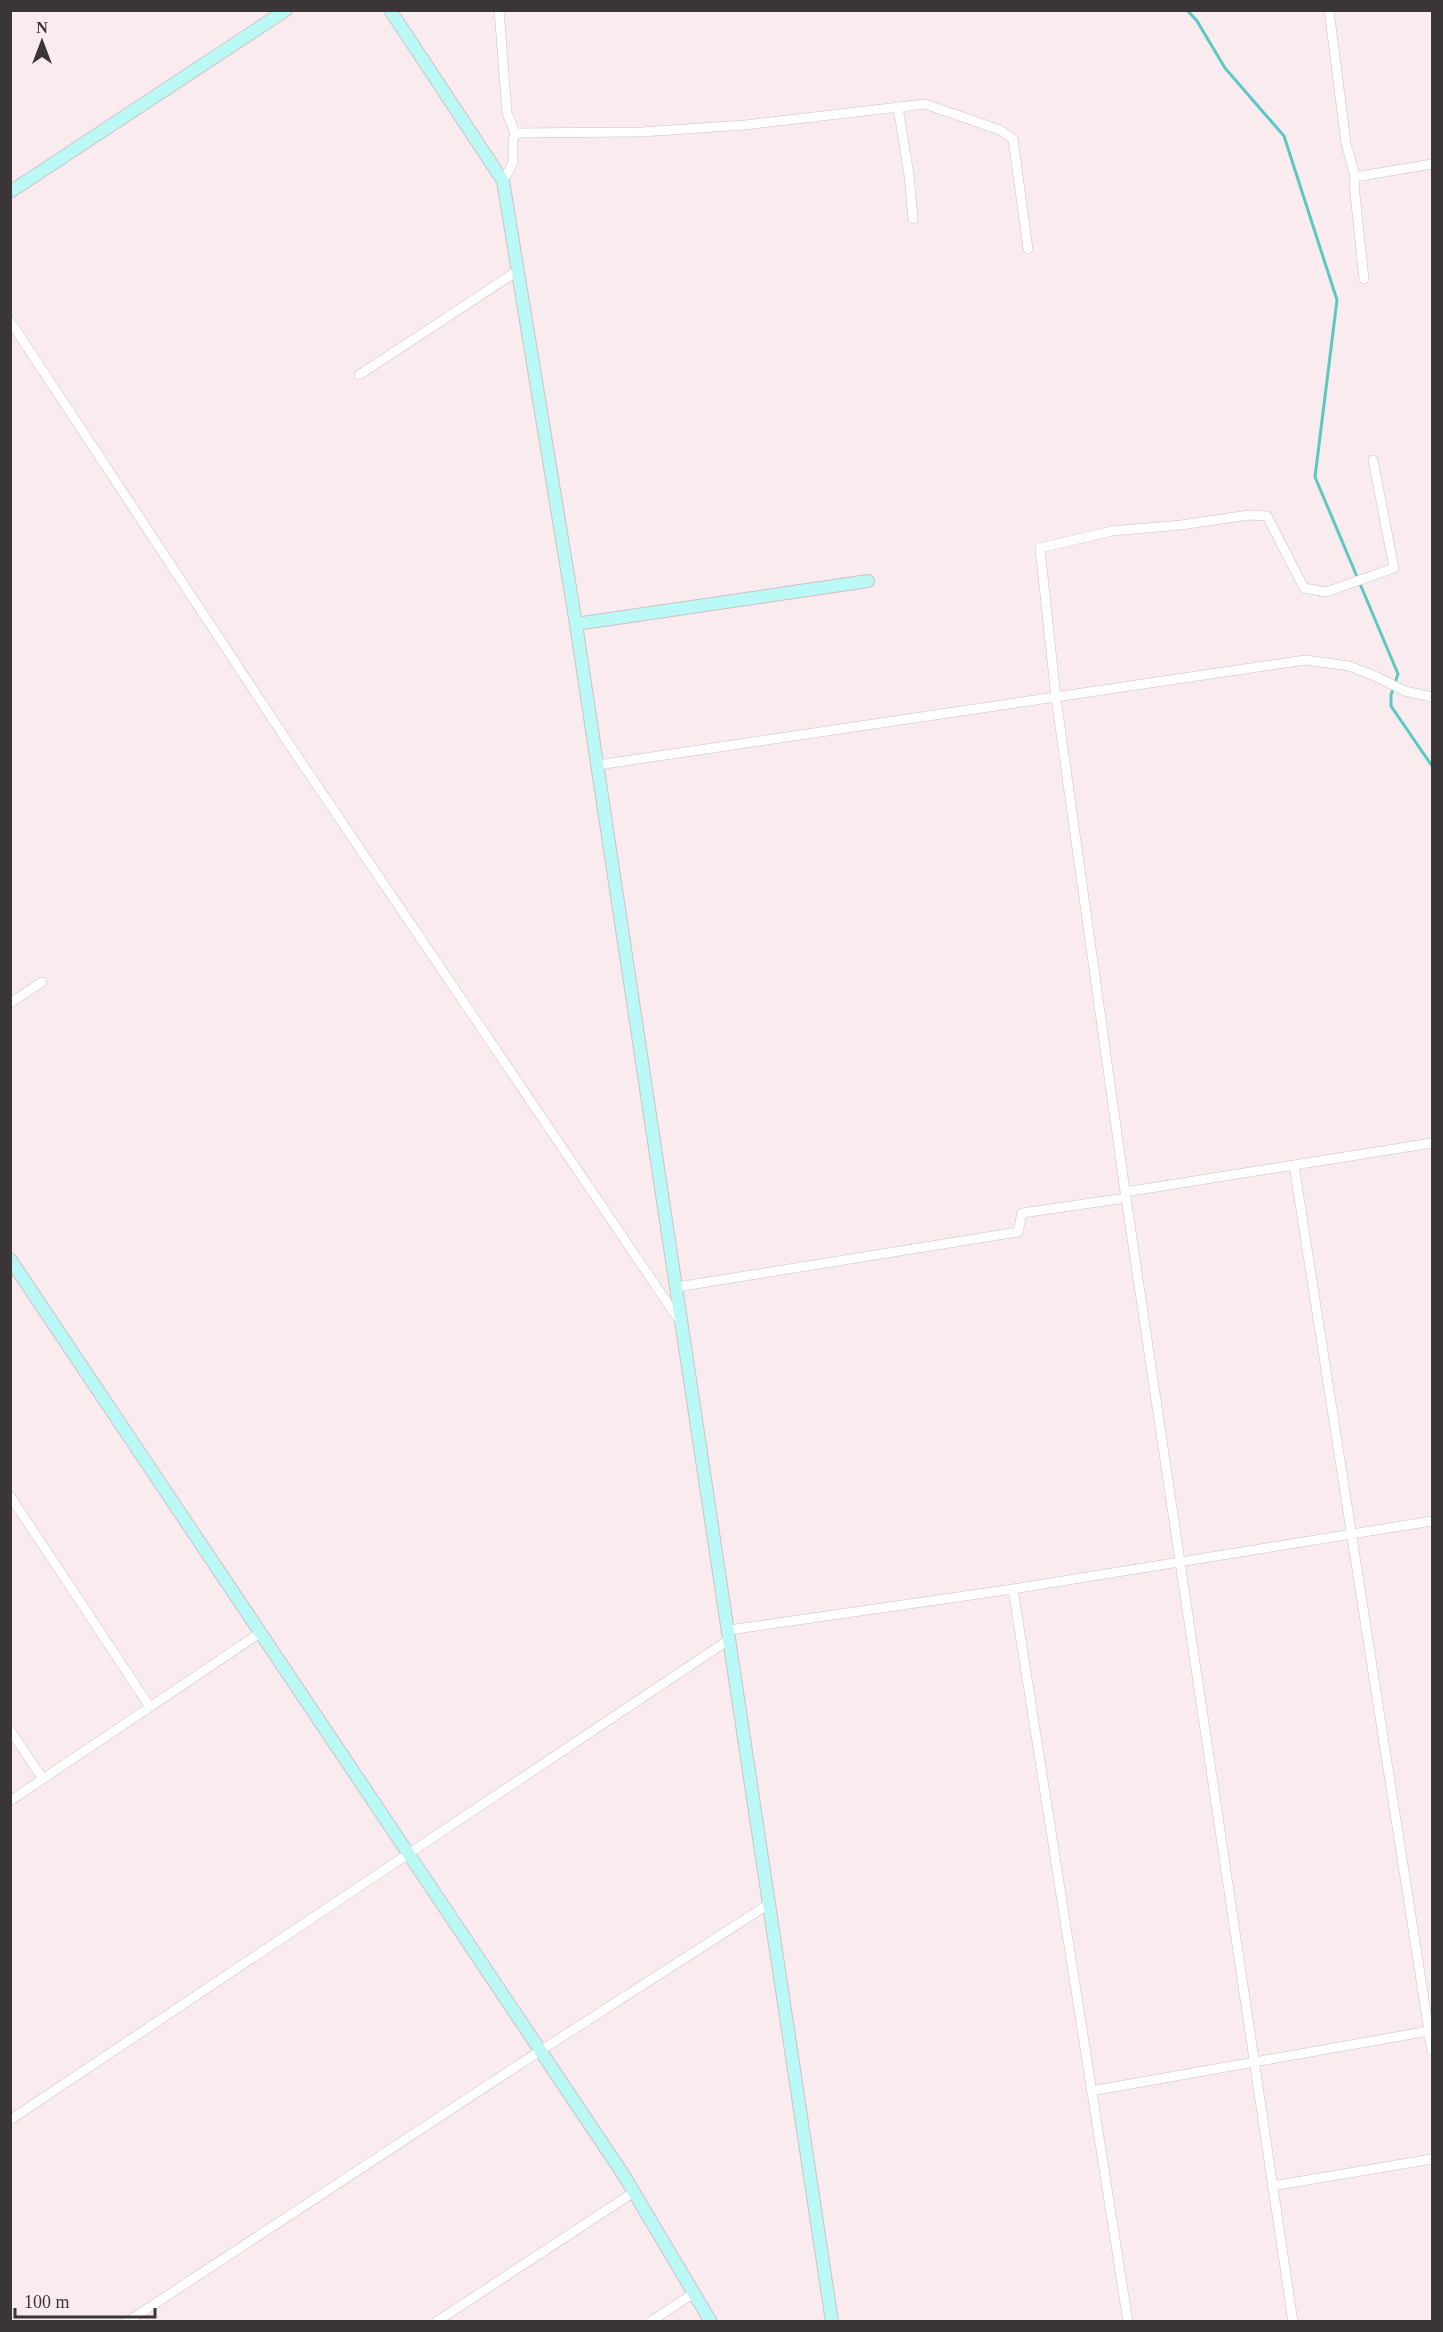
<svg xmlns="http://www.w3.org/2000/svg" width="1443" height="2332" viewBox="0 0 1443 2332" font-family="Georgia,serif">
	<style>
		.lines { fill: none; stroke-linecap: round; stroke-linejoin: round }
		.stream { stroke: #5bc9c2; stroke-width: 3 }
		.street-casing { stroke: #cec1c4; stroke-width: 10 }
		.secondary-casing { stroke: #cec1c4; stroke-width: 14 }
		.street { stroke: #fff; stroke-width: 9 }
		.secondary { stroke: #bbf9f6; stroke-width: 12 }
	</style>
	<rect width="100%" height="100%" fill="#f9ebee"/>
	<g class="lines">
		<!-- stream -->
		<path class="stream" d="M 1187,10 L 1197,21 L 1225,68 L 1284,136 L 1337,300 L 1315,477 L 1398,674 L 1391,695 L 1391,706 L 1432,766"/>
		<!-- street casing -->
		<g class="street-casing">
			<path id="street" d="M 499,10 L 507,113 L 515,133 L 513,141 L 513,163 L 503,181
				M 1329,10 L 1346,143 L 1355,177 L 1354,185 L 1364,279
				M 898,107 L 909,175 L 913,219
				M 515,133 L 641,132 L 745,125 L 925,104 L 1000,130 L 1013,139 L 1028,249
				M 1355,177 L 1432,164
				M 10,321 L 291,747 L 679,1320
				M 359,375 L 519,270
				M 598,765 L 1305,660 L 1349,666 L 1377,677 L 1405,691 L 1432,697
				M 10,1003 L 42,982
				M 1294,1165 L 1432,2051
				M 1125,1192 L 1432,1143
				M 677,1287 L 1018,1232 L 1022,1213 L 1126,1198
				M 10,1496 L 150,1707
				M 1013,1589 L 1128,2322
				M 729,1630 L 1013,1589 L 1432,1521
				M 10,1730 L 43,1779
				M 10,1801 L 260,1633
				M 1091,2091 L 1429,2031
				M 10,2120 L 730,1639
				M 1272,2186 L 1432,2159
				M 127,2322 L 540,2051 L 769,1904
				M 436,2322 L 634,2192
				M 650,2322 L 694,2293
				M 1293,2322 L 1126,1198 L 1056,698 L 1040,548 L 1112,531 L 1181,525 L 1249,515 L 1267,516 L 1304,588 L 1326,592 L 1394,568 L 1373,460"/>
		</g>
		<!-- secondary casing -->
		<g class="secondary-casing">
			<path id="secondary" d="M 390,10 L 503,181 L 576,624 L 832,2322
				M 10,192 L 286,10
				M 576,624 L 868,581
				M 10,1259 L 623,2174 L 711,2322"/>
		</g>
		<!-- street -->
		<use href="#street" class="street"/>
		<!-- secondary -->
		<use href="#secondary" class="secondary"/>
	</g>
	<!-- border -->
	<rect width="1443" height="2332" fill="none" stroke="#3a3536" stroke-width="24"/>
	<!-- north arrow -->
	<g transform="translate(42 42)" stroke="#f9ebee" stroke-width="4.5" paint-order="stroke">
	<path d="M0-4.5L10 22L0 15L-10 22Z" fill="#3a3536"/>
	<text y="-9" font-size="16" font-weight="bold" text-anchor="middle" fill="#3a3536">N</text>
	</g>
	<!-- scale -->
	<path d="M15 2308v9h140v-9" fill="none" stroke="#3a3536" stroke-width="3"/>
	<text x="24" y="2308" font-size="18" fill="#3a3536" stroke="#f9ebee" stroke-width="4.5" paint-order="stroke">100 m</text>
</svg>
